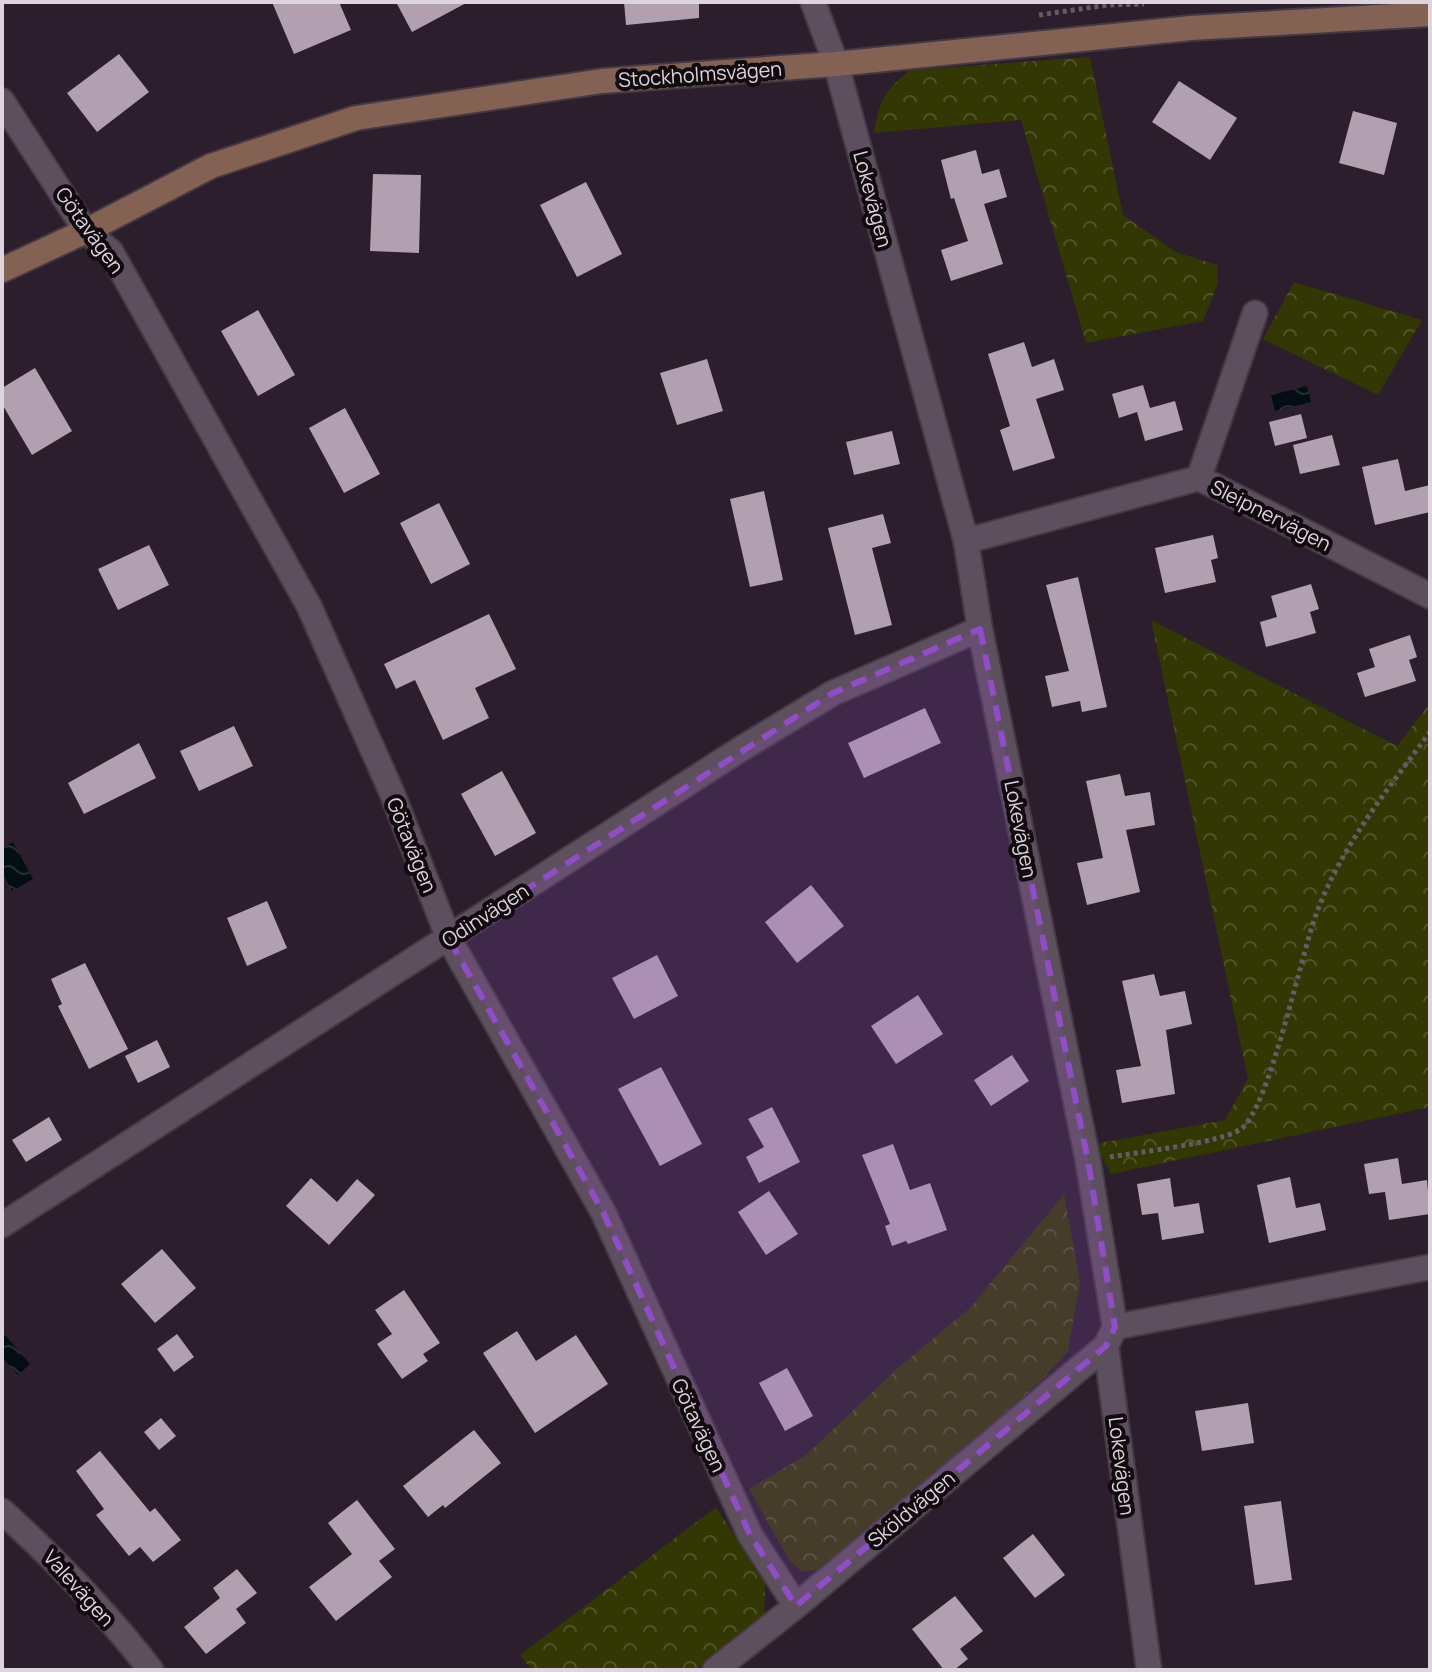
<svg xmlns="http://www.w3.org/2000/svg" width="1432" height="1672" viewBox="0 0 1432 1672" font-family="Manrope,sans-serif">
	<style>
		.park { fill: url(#park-crowns) }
		.water { fill: url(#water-waves) }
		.building { fill: #b2a0b1 }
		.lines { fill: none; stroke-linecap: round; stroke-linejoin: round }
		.street-casing { stroke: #443944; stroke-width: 28 }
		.secondary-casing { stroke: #443944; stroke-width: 28 }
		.path { stroke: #685b68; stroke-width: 5; stroke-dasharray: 4 4; stroke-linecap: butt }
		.street { stroke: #5e4f5e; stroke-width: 24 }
		.secondary { stroke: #836153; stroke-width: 24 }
		.marked { fill: #8f4ec5; fill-opacity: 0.2; stroke: #8f4ec5; stroke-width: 6; stroke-dasharray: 16 10; stroke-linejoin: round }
		.labels { text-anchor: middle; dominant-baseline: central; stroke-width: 8; stroke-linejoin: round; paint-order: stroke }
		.street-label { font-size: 20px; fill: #ddd4dd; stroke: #110b10 }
	</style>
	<defs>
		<pattern id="park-crowns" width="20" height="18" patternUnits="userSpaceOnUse" patternTransform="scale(2)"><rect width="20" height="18" fill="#323703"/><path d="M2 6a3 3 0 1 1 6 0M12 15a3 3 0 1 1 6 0" fill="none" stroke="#4f5327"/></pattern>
		<pattern id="water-waves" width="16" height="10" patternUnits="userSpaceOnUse" patternTransform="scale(2)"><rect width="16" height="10" fill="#030d14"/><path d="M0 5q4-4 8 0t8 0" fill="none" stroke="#272f36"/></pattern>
	</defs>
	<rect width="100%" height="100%" fill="#2c1e2c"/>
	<!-- park -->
	<path class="park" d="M 1090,57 L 1123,215 L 1176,252 L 1217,265 L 1218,283 L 1203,321 L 1086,343 L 1021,120 L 874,133 C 879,101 884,91 910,70 Z
		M 1294,282 L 1422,320 L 1378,395 L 1263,339 Z
		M 1151,620 L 1397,746 L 1430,703 L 1430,1107 L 1111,1174 L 1095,1144 L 1225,1120 L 1248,1079 Z
		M 1064,1194 L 1080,1282 L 1068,1351 L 1041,1381 L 827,1568 L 802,1572 L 789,1560 L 749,1489 L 806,1455 L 899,1367 L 970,1308 Z
		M 716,1507 L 765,1582 L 764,1622 L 696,1670 L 532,1670 L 520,1655 Z"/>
	<!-- water -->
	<path class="water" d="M 1307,386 L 1311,402 L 1275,411 L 1271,395 Z
		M 13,842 L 33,879 L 12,891 L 2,872 L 2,848 Z
		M 5,1335 L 30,1364 L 18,1375 L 2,1357 L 2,1337 Z"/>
	<!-- building -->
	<path class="building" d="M 272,2 L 339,2 L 351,30 L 294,54 Z
		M 396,2 L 468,2 L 412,32 Z
		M 624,2 L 699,2 L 699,18 L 626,25 Z
		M 119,54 L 149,92 L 97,132 L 67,93 Z
		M 1179,81 L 1237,118 L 1210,160 L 1152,122 Z
		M 1353,111 L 1397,123 L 1384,175 L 1339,163 Z
		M 976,150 L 982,174 L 999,169 L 1007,197 L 984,204 L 1003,264 L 951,281 L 941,250 L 968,241 L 954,198 L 951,199 L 941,160 Z
		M 373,174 L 421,175 L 419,253 L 370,251 Z
		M 586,182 L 622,254 L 577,277 L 540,205 Z
		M 258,310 L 295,375 L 258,396 L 221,331 Z
		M 1024,342 L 1032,367 L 1054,359 L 1064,390 L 1036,399 L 1055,458 L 1013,471 L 1000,430 L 1010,426 L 988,354 Z
		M 707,359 L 723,411 L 677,425 L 660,373 Z
		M 35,368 L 72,431 L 32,455 L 2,404 L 2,388 Z
		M 1143,385 L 1150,408 L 1175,401 L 1183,430 L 1145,441 L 1137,412 L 1119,418 L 1112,394 Z
		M 345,408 L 380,474 L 344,493 L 309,428 Z
		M 1301,414 L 1307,438 L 1275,446 L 1269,422 Z
		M 892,431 L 900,464 L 854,475 L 846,442 Z
		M 1332,435 L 1340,465 L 1300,474 L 1293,445 Z
		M 1398,459 L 1405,491 L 1430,485 L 1430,512 L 1375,525 L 1362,467 Z
		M 764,491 L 783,580 L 750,587 L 730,499 Z
		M 439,503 L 470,564 L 431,584 L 400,523 Z
		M 883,514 L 891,543 L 872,548 L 892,625 L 855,635 L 828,528 Z
		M 1213,535 L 1218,558 L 1211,560 L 1216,582 L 1165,593 L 1155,548 Z
		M 149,545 L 169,585 L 118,610 L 98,569 Z
		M 1078,577 L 1107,707 L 1082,712 L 1080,701 L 1052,707 L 1045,676 L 1069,671 L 1046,585 Z
		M 1311,584 L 1319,609 L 1310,612 L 1316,633 L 1266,647 L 1260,622 L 1277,617 L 1271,596 Z
		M 489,614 L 516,669 L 475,688 L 489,718 L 443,740 L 415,680 L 396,689 L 384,664 Z
		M 1410,635 L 1417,657 L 1409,660 L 1416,681 L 1365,697 L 1357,673 L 1375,667 L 1369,649 Z
		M 925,708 L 941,743 L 864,778 L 848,743 Z
		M 234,726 L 253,766 L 199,791 L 180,751 Z
		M 139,743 L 156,778 L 84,814 L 68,783 Z
		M 502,771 L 536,833 L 495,856 L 461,794 Z
		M 1120,774 L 1125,796 L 1150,792 L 1155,825 L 1126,830 L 1140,892 L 1087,905 L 1077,863 L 1103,858 L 1086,781 Z
		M 811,885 L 844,926 L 797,963 L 765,922 Z
		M 267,901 L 287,948 L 247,966 L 227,918 Z
		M 657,955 L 678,996 L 634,1019 L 612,978 Z
		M 85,963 L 128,1049 L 89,1069 L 58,1006 L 62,1004 L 51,979 Z
		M 1154,974 L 1160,996 L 1185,991 L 1192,1024 L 1166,1030 L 1175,1094 L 1122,1103 L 1116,1070 L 1141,1066 L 1122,981 Z
		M 918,995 L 943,1034 L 896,1064 L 871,1026 Z
		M 157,1040 L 170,1067 L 138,1083 L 125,1056 Z
		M 1012,1055 L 1029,1081 L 991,1106 L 974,1080 Z
		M 661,1067 L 702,1144 L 660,1166 L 618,1089 Z
		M 772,1107 L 800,1162 L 759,1183 L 746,1157 L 764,1147 L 748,1119 Z
		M 49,1117 L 62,1140 L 26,1162 L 12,1140 Z
		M 893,1144 L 910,1190 L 930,1183 L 947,1230 L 908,1244 L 906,1241 L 892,1246 L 885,1226 L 890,1224 L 862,1155 Z
		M 1398,1158 L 1402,1184 L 1427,1180 L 1430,1214 L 1389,1220 L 1385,1192 L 1369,1194 L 1364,1164 Z
		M 1290,1177 L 1296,1208 L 1320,1203 L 1326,1230 L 1269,1243 L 1257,1185 Z
		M 311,1178 L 337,1202 L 357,1179 L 375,1195 L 329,1245 L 286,1206 Z
		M 1170,1178 L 1174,1207 L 1199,1203 L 1204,1233 L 1162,1240 L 1158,1213 L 1142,1215 L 1137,1184 Z
		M 769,1191 L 798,1234 L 766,1255 L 738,1212 Z
		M 162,1249 L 196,1288 L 155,1323 L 121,1284 Z
		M 404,1290 L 440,1343 L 423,1354 L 428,1361 L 402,1379 L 377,1344 L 392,1334 L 375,1310 Z
		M 517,1331 L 536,1361 L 576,1335 L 608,1384 L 535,1433 L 483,1353 Z
		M 177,1334 L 194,1357 L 174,1372 L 157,1349 Z
		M 787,1368 L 813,1416 L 785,1431 L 759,1383 Z
		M 1248,1403 L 1254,1443 L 1202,1451 L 1195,1411 Z
		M 161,1418 L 176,1436 L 159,1450 L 144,1432 Z
		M 474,1430 L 501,1463 L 445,1508 L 443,1505 L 428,1517 L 403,1486 Z
		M 100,1451 L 150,1512 L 155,1508 L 181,1540 L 153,1562 L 140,1547 L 129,1556 L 96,1515 L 104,1509 L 76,1471 Z
		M 357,1500 L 395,1549 L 379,1561 L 392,1577 L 336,1621 L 309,1587 L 352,1554 L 328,1523 Z
		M 1281,1501 L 1292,1580 L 1255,1585 L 1244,1506 Z
		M 1033,1534 L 1065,1575 L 1035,1598 L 1003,1558 Z
		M 237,1569 L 257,1593 L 236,1609 L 246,1623 L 206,1654 L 184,1627 L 220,1598 L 213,1588 Z
		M 955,1596 L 983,1631 L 960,1649 L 968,1659 L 954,1670 L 944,1670 L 912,1629 Z"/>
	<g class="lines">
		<!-- street casing -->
		<g class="street-casing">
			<path id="street" d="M 813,2 L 836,64 L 966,541 L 980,629 L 1088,1161 L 1115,1327 L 1106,1346 L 1149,1670
				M 2,101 L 86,231 L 111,252 L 309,606 L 392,793 L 449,939 L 603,1212 L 750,1535 L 796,1606
				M 1199,478 L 1255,313
				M 966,541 L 1199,478 L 1430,596
				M 2,1225 L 739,750 L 833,693 L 980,629
				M 1115,1327 L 1430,1267
				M 2,1511 C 56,1560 106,1612 151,1670
				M 715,1670 L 796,1606 L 1106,1346"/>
		</g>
		<!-- secondary casing -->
		<g class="secondary-casing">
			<path id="secondary" d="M 2,270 L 86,231 L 211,166 L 356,118 L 602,81 L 836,64 L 1191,28 L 1430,14"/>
		</g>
		<!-- path -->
		<path class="path" d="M 1039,15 L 1108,5 L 1144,4
			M 1110,1157 C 1138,1152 1221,1143 1241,1129 C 1270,1107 1301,953 1317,912 C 1342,845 1388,789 1430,732"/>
		<!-- street -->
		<use href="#street" class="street"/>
		<!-- secondary -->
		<use href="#secondary" class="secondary"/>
	</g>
	<!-- marked area -->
	<path class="marked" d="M 980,629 L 1088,1161 L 1115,1327 L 1106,1346 L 796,1606 L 750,1535 L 603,1212 L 449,939 L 833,693 Z"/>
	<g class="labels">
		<!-- street labels -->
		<g class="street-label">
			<text transform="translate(700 74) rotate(-4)">Stockholmsvägen</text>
			<text transform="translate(873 199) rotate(75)">Lokevägen</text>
			<text transform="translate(90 230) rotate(54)">Götavägen</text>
			<text transform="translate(1271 515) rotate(27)">Sleipnervägen</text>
			<text transform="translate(1021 829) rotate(79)">Lokevägen</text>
			<text transform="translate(412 845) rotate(68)">Götavägen</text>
			<text transform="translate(485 915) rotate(-33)">Odinvägen</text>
			<text transform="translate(699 1425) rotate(65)">Götavägen</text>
			<text transform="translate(1122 1466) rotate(83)">Lokevägen</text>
			<text transform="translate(911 1509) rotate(-40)">Sköldvägen</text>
			<text transform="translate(79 1588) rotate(48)">Valevägen</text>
		</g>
	</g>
	<!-- border -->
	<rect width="1432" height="1672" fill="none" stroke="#ddd4dd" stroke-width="8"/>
</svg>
